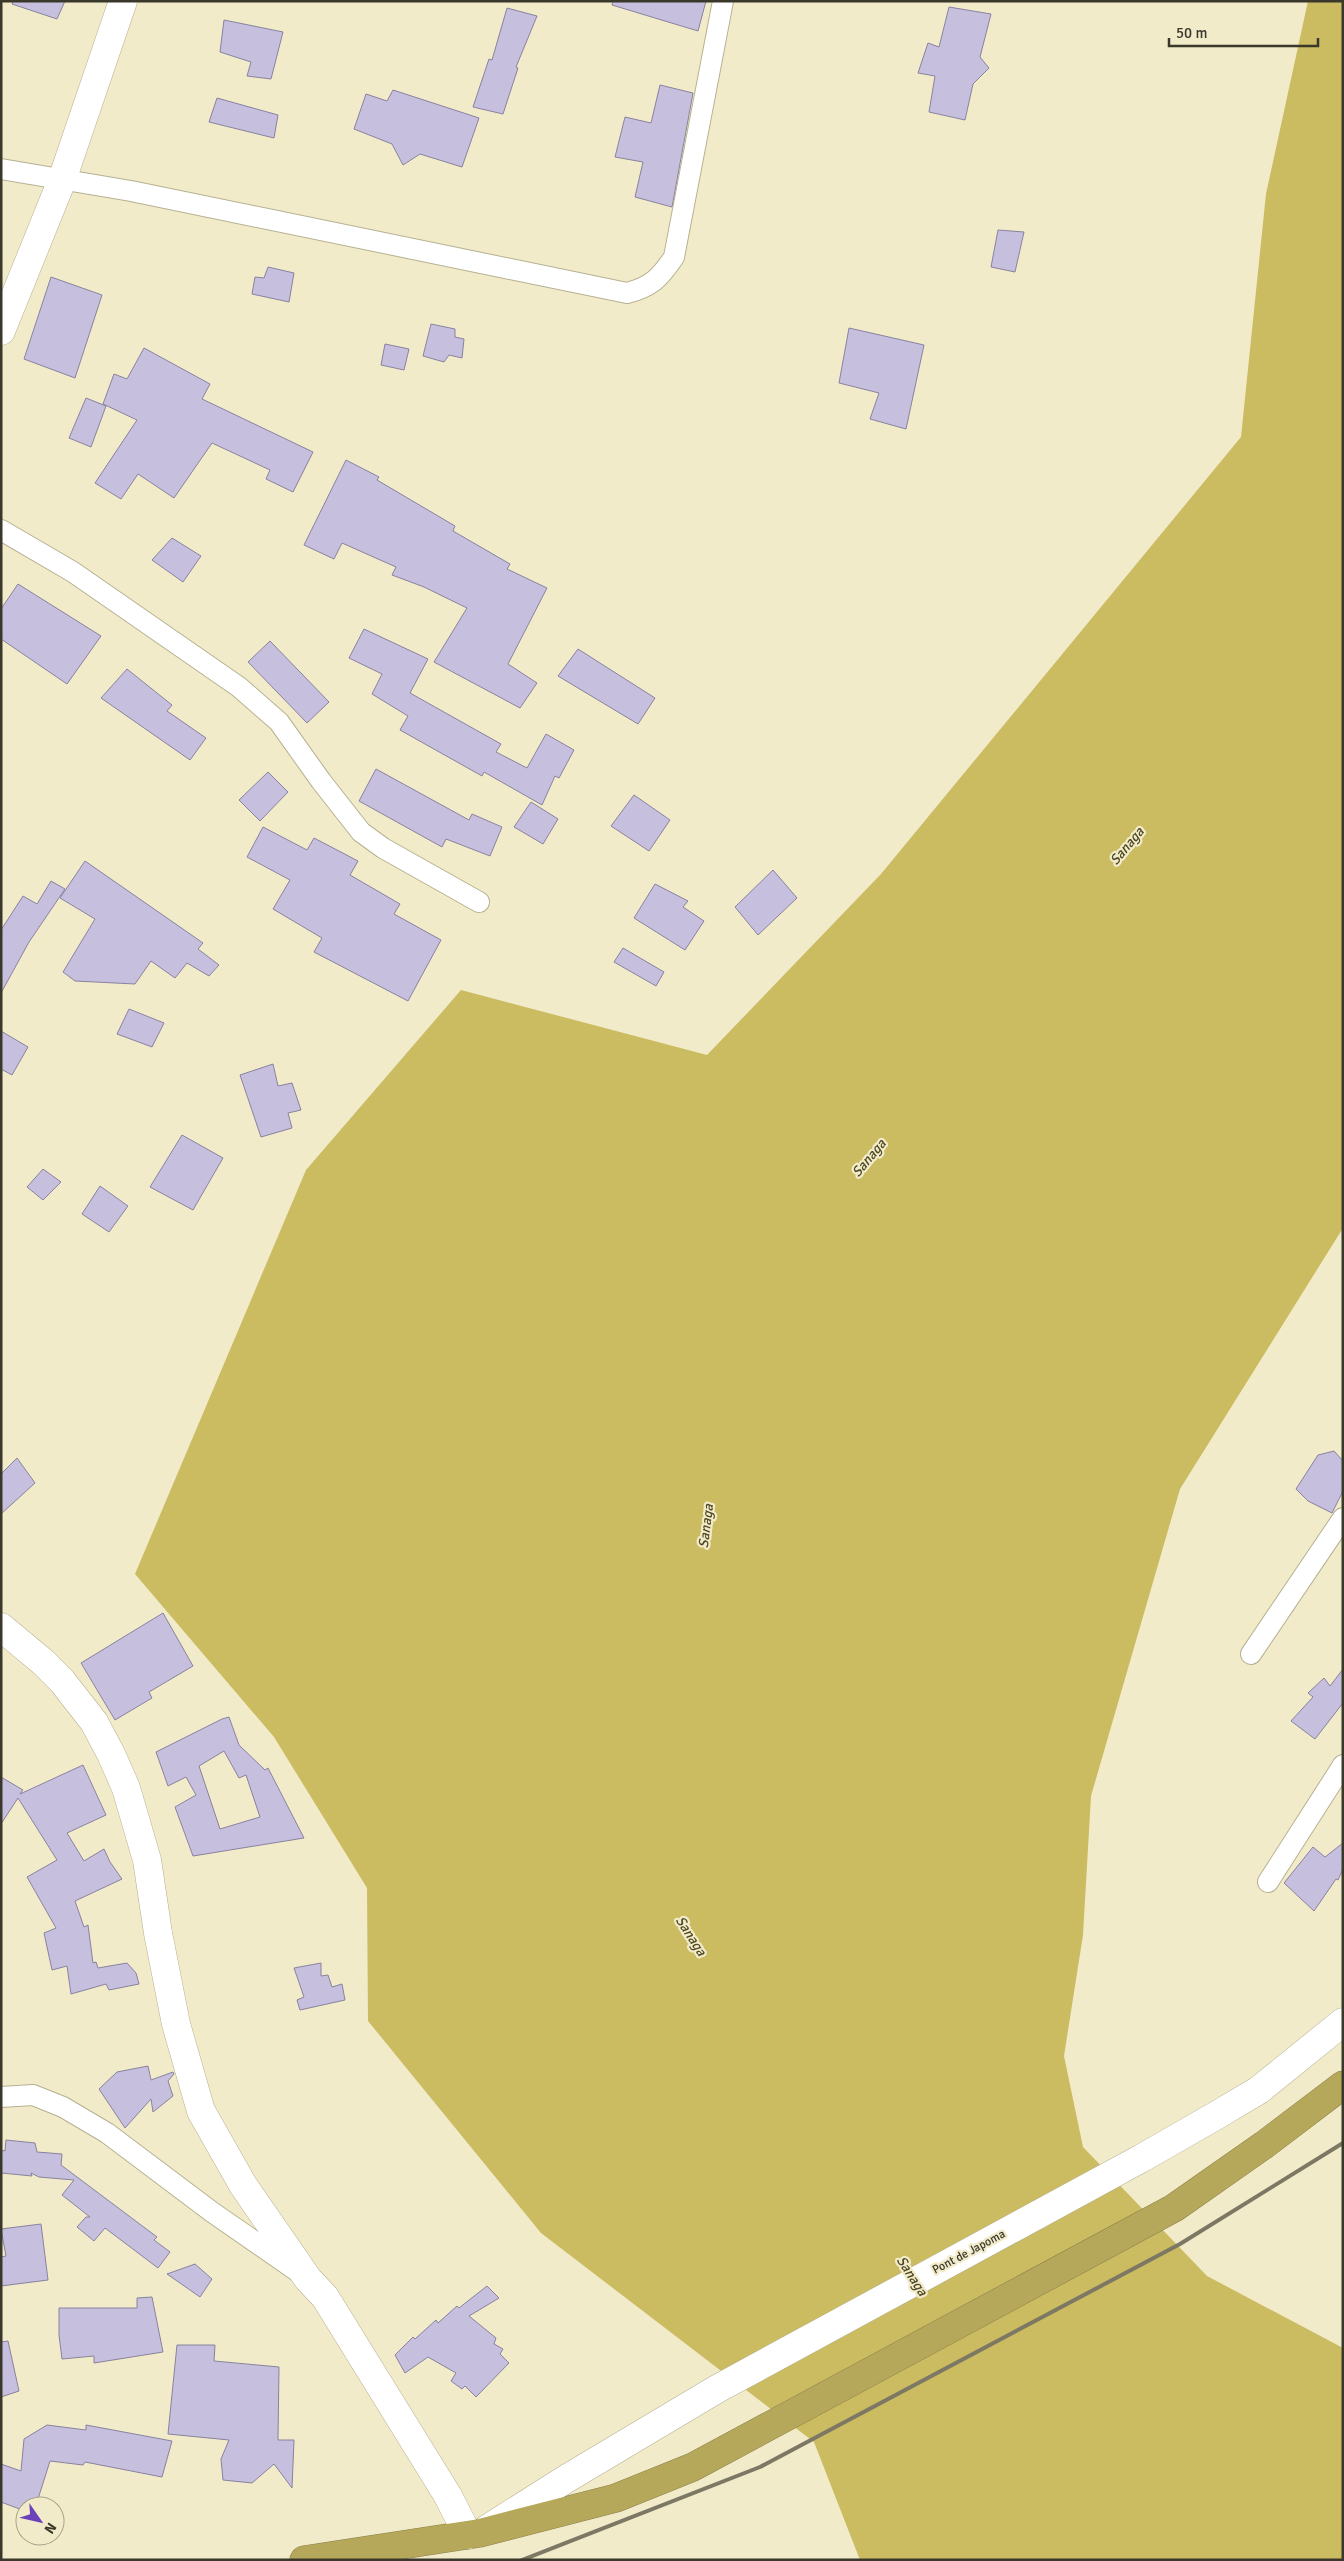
<svg xmlns="http://www.w3.org/2000/svg" width="1344" height="2561" viewBox="0 0 1344 2561" font-family="Signika,sans-serif">
	<style>
		.water { fill: #cbbb61 }
		.building { fill: #c6bfde; stroke: #89829f; fill-rule: evenodd }
		.lines { fill: none; stroke-linecap: round; stroke-linejoin: round }
		.street-casing { stroke: #b6b191; stroke-width: 22 }
		.secondary-casing { stroke: #b6b191; stroke-width: 29 }
		.highway-casing { stroke: #8b804a; stroke-width: 29 }
		.street { stroke: #fff; stroke-width: 20 }
		.secondary { stroke: #fff; stroke-width: 28 }
		.highway { stroke: #b6a85b; stroke-width: 28 }
		.rail { stroke: #7c7864; stroke-width: 4 }
		.labels { text-anchor: middle; dominant-baseline: central; stroke-width: 4.5; stroke-linejoin: round; paint-order: stroke }
		.street-label { font-size: 12px; fill: #3a372b; stroke: #f1ebca }
		.water-label { font-size: 14px; font-style: italic; fill: #4f4822; stroke: #f1ebca }
	</style>
	<rect width="100%" height="100%" fill="#f1ebca"/>
	<!-- water -->
	<path class="water" d="M 1308,1 L 1343,1 L 1343,1228 L 1180,1489 L 1091,1796 L 1083,1935 L 1064,2056 L 1083,2147 L 1207,2276 L 1343,2348 L 1343,2560 L 860,2560 L 814,2442 L 541,2233 L 368,2021 L 367,1888 L 274,1737 L 135,1574 L 306,1170 L 461,990 L 707,1055 L 881,874 L 1241,437 L 1266,194 Z"/>
	<!-- building -->
	<path class="building" d="M 13,1 L 65,1 L 57,19 L 12,4 Z
		M 613,1 L 706,1 L 698,31 L 612,5 Z
		M 949,7 L 991,14 L 980,57 L 989,68 L 973,84 L 965,120 L 929,112 L 935,76 L 918,73 L 928,43 L 939,47 Z
		M 507,8 L 537,16 L 516,67 L 518,68 L 503,114 L 473,107 L 489,59 L 492,60 Z
		M 224,20 L 283,32 L 271,79 L 247,76 L 251,62 L 220,52 Z
		M 660,85 L 693,93 L 672,207 L 635,197 L 643,162 L 615,157 L 625,117 L 651,123 Z
		M 393,90 L 479,118 L 462,167 L 420,154 L 403,165 L 392,144 L 354,129 L 366,94 L 387,101 Z
		M 217,98 L 278,115 L 274,138 L 209,122 Z
		M 998,230 L 1024,232 L 1015,272 L 991,267 Z
		M 268,267 L 294,273 L 289,302 L 252,294 L 255,277 L 264,278 Z
		M 51,277 L 102,295 L 75,378 L 24,359 Z
		M 431,324 L 455,329 L 455,337 L 464,339 L 462,358 L 449,355 L 444,362 L 423,356 Z
		M 849,328 L 924,345 L 906,429 L 870,419 L 879,393 L 839,383 Z
		M 385,344 L 409,349 L 404,370 L 381,365 Z
		M 144,348 L 210,384 L 202,399 L 313,452 L 293,492 L 266,479 L 270,470 L 212,443 L 174,498 L 138,474 L 121,499 L 95,483 L 137,420 L 103,404 L 114,374 L 127,379 Z
		M 86,398 L 106,406 L 91,447 L 69,438 Z
		M 346,460 L 379,477 L 377,480 L 455,526 L 453,531 L 510,564 L 507,569 L 547,588 L 508,664 L 537,683 L 520,708 L 434,662 L 467,608 L 424,587 L 392,575 L 396,567 L 342,543 L 334,559 L 304,545 Z
		M 172,538 L 201,556 L 183,582 L 152,560 Z
		M 18,584 L 101,636 L 67,684 L 1,639 L 1,609 Z
		M 364,629 L 428,659 L 410,693 L 501,744 L 496,752 L 527,768 L 546,734 L 574,750 L 559,778 L 555,776 L 542,805 L 484,772 L 482,776 L 400,730 L 408,716 L 372,694 L 382,674 L 349,658 Z
		M 270,641 L 329,702 L 307,723 L 248,662 Z
		M 578,649 L 655,698 L 638,724 L 558,676 Z
		M 127,669 L 172,705 L 167,711 L 206,738 L 190,760 L 101,698 Z
		M 376,769 L 469,820 L 472,814 L 502,827 L 490,856 L 446,839 L 442,847 L 359,801 Z
		M 268,772 L 288,792 L 260,821 L 239,800 Z
		M 634,795 L 670,820 L 649,851 L 611,826 Z
		M 531,802 L 558,819 L 543,844 L 514,827 Z
		M 263,827 L 307,850 L 314,838 L 358,861 L 350,875 L 400,904 L 394,914 L 441,940 L 408,1001 L 314,952 L 322,938 L 273,909 L 290,880 L 247,857 Z
		M 85,861 L 203,943 L 198,949 L 219,965 L 209,976 L 187,963 L 175,978 L 151,961 L 135,984 L 75,981 L 63,972 L 95,919 L 60,898 Z
		M 773,870 L 797,898 L 758,935 L 735,907 Z
		M 51,881 L 65,889 L 29,942 L 1,993 L 1,930 L 23,896 L 37,904 Z
		M 655,884 L 688,901 L 683,907 L 704,921 L 685,950 L 634,918 Z
		M 623,948 L 664,972 L 656,986 L 614,962 Z
		M 129,1009 L 164,1023 L 152,1047 L 117,1034 Z
		M 1,1031 L 28,1047 L 12,1075 L 1,1069 Z
		M 273,1064 L 278,1086 L 292,1083 L 301,1110 L 288,1113 L 292,1128 L 261,1137 L 240,1075 Z
		M 182,1135 L 223,1158 L 193,1210 L 150,1187 Z
		M 43,1169 L 61,1182 L 43,1200 L 27,1187 Z
		M 100,1186 L 128,1206 L 109,1232 L 82,1214 Z
		M 1334,1451 L 1343,1461 L 1343,1491 L 1332,1513 L 1308,1501 L 1296,1489 L 1318,1455 Z
		M 17,1458 L 35,1483 L 1,1514 L 1,1474 Z
		M 163,1613 L 193,1666 L 149,1692 L 152,1698 L 115,1720 L 81,1663 Z
		M 1343,1669 L 1343,1703 L 1315,1739 L 1291,1721 L 1313,1697 L 1308,1693 L 1324,1678 L 1330,1686 Z
		M 229,1717 L 239,1745 L 265,1770 L 268,1768 L 304,1838 L 193,1856 L 175,1807 L 196,1795 L 186,1777 L 168,1786 L 156,1752 L 222,1719 ZM 224,1751 L 239,1778 L 246,1775 L 260,1817 L 220,1829 L 199,1766 Z
		M 83,1765 L 106,1815 L 67,1833 L 84,1861 L 104,1849 L 110,1862 L 122,1879 L 75,1901 L 84,1927 L 88,1925 L 93,1963 L 96,1962 L 98,1968 L 127,1963 L 136,1973 L 139,1984 L 109,1990 L 106,1984 L 71,1994 L 67,1966 L 52,1970 L 44,1933 L 56,1928 L 27,1877 L 57,1860 L 18,1798 L 1,1824 L 1,1777 L 23,1790 L 20,1794 Z
		M 1343,1843 L 1343,1869 L 1338,1880 L 1336,1879 L 1314,1911 L 1284,1883 L 1313,1847 L 1325,1857 Z
		M 321,1963 L 321,1976 L 328,1975 L 332,1987 L 342,1984 L 345,2000 L 300,2010 L 297,2000 L 304,1997 L 294,1968 Z
		M 148,2066 L 151,2080 L 173,2072 L 174,2074 L 168,2081 L 173,2096 L 153,2112 L 151,2099 L 125,2128 L 99,2089 L 117,2072 Z
		M 6,2140 L 35,2143 L 37,2152 L 62,2154 L 61,2165 L 157,2237 L 154,2240 L 170,2252 L 158,2268 L 105,2228 L 94,2241 L 77,2227 L 86,2217 L 90,2217 L 62,2195 L 74,2180 L 39,2177 L 31,2173 L 32,2176 L 1,2173 L 1,2150 L 5,2151 Z
		M 41,2224 L 48,2280 L 1,2286 L 1,2257 L 6,2256 L 1,2229 Z
		M 195,2264 L 212,2279 L 200,2297 L 167,2274 Z
		M 487,2286 L 499,2298 L 469,2316 L 496,2338 L 494,2344 L 503,2349 L 500,2354 L 509,2363 L 476,2397 L 465,2386 L 462,2389 L 451,2381 L 456,2373 L 428,2357 L 405,2373 L 395,2355 L 413,2337 L 415,2339 L 436,2320 L 438,2323 L 457,2306 L 459,2308 Z
		M 152,2297 L 163,2352 L 94,2363 L 94,2356 L 62,2359 L 59,2335 L 59,2308 L 137,2308 L 137,2298 Z
		M 8,2341 L 19,2391 L 1,2397 L 1,2342 Z
		M 177,2345 L 215,2345 L 214,2361 L 279,2367 L 278,2440 L 294,2440 L 292,2488 L 274,2464 L 252,2483 L 223,2480 L 221,2459 L 229,2440 L 168,2434 Z
		M 47,2425 L 86,2430 L 86,2425 L 172,2441 L 162,2477 L 85,2462 L 83,2465 L 50,2461 L 38,2499 L 34,2506 L 25,2506 L 25,2511 L 1,2502 L 1,2464 L 21,2471 L 24,2439 Z"/>
	<g class="lines">
		<!-- street casing -->
		<g class="street-casing">
			<path id="street" d="M 1,169 L 131,191 L 627,293 C 651,287 660,278 674,257 L 723,1
				M 1,530 L 73,572 L 239,687 L 279,722 L 321,781 L 361,832 L 383,848 L 479,902
				M 1251,1654 L 1343,1518
				M 1268,1882 L 1343,1765
				M 1,2097 L 33,2095 L 63,2107 L 107,2133 L 212,2212 L 297,2271"/>
		</g>
		<!-- secondary casing -->
		<g class="secondary-casing">
			<path id="secondary" d="M 1,331 L 62,180 L 123,1
				M 1,1627 L 43,1662 L 62,1681 L 94,1722 L 111,1754 L 126,1788 L 147,1860 L 158,1933 L 176,2024 L 201,2111 L 243,2185 L 308,2279 L 325,2297 L 448,2496 L 468,2535
				M 487,2529 L 566,2479 L 717,2389 L 1142,2158 L 1217,2115 L 1259,2090 L 1343,2022"/>
		</g>
		<!-- highway casing -->
		<g class="highway-casing">
			<path id="highway" d="M 304,2560 L 480,2533 L 616,2498 L 693,2467 L 1174,2208 L 1264,2145 L 1343,2085"/>
		</g>
		<!-- street -->
		<use href="#street" class="street"/>
		<!-- secondary -->
		<use href="#secondary" class="secondary"/>
		<!-- highway -->
		<use href="#highway" class="highway"/>
		<!-- rail -->
		<path class="rail" d="M 522,2560 L 760,2467 L 1180,2244 L 1343,2143"/>
	</g>
	<g class="labels">
		<!-- street labels -->
		<g class="street-label">
			<text transform="translate(969 2252) rotate(-28)">Pont de Japoma</text>
		</g>
		<!-- water labels -->
		<g class="water-label">
			<text transform="translate(1127 846) rotate(-50)">Sanaga</text>
			<text transform="translate(869 1158) rotate(-50)">Sanaga</text>
			<text transform="translate(706 1526) rotate(-83)">Sanaga</text>
			<text transform="translate(691 1936) rotate(57)">Sanaga</text>
			<text transform="translate(912 2276) rotate(57)">Sanaga</text>
		</g>
	</g>
	<!-- border -->
	<rect width="1344" height="2561" fill="none" stroke="#3a372b" stroke-width="5"/>
	<!-- north arrow -->
	<g transform="translate(40 2521) rotate(124)"><circle r="24" fill="#f1ebca" stroke="#a8a38a"/>
	<path d="M0-4L9 19L0 12L-9 19Z" fill="#6c41b9"/>
	<text y="-8" font-size="14" font-weight="bold" text-anchor="middle" fill="#3a372b">N</text>
	</g>
	<!-- scale -->
	<path d="M1169 38v8h149v-8" fill="none" stroke="#3a372b" stroke-width="2.5"/>
	<text x="1176" y="38" font-size="15" fill="#3a372b" stroke="#f1ebca" stroke-width="4" paint-order="stroke">50 m</text>
</svg>
